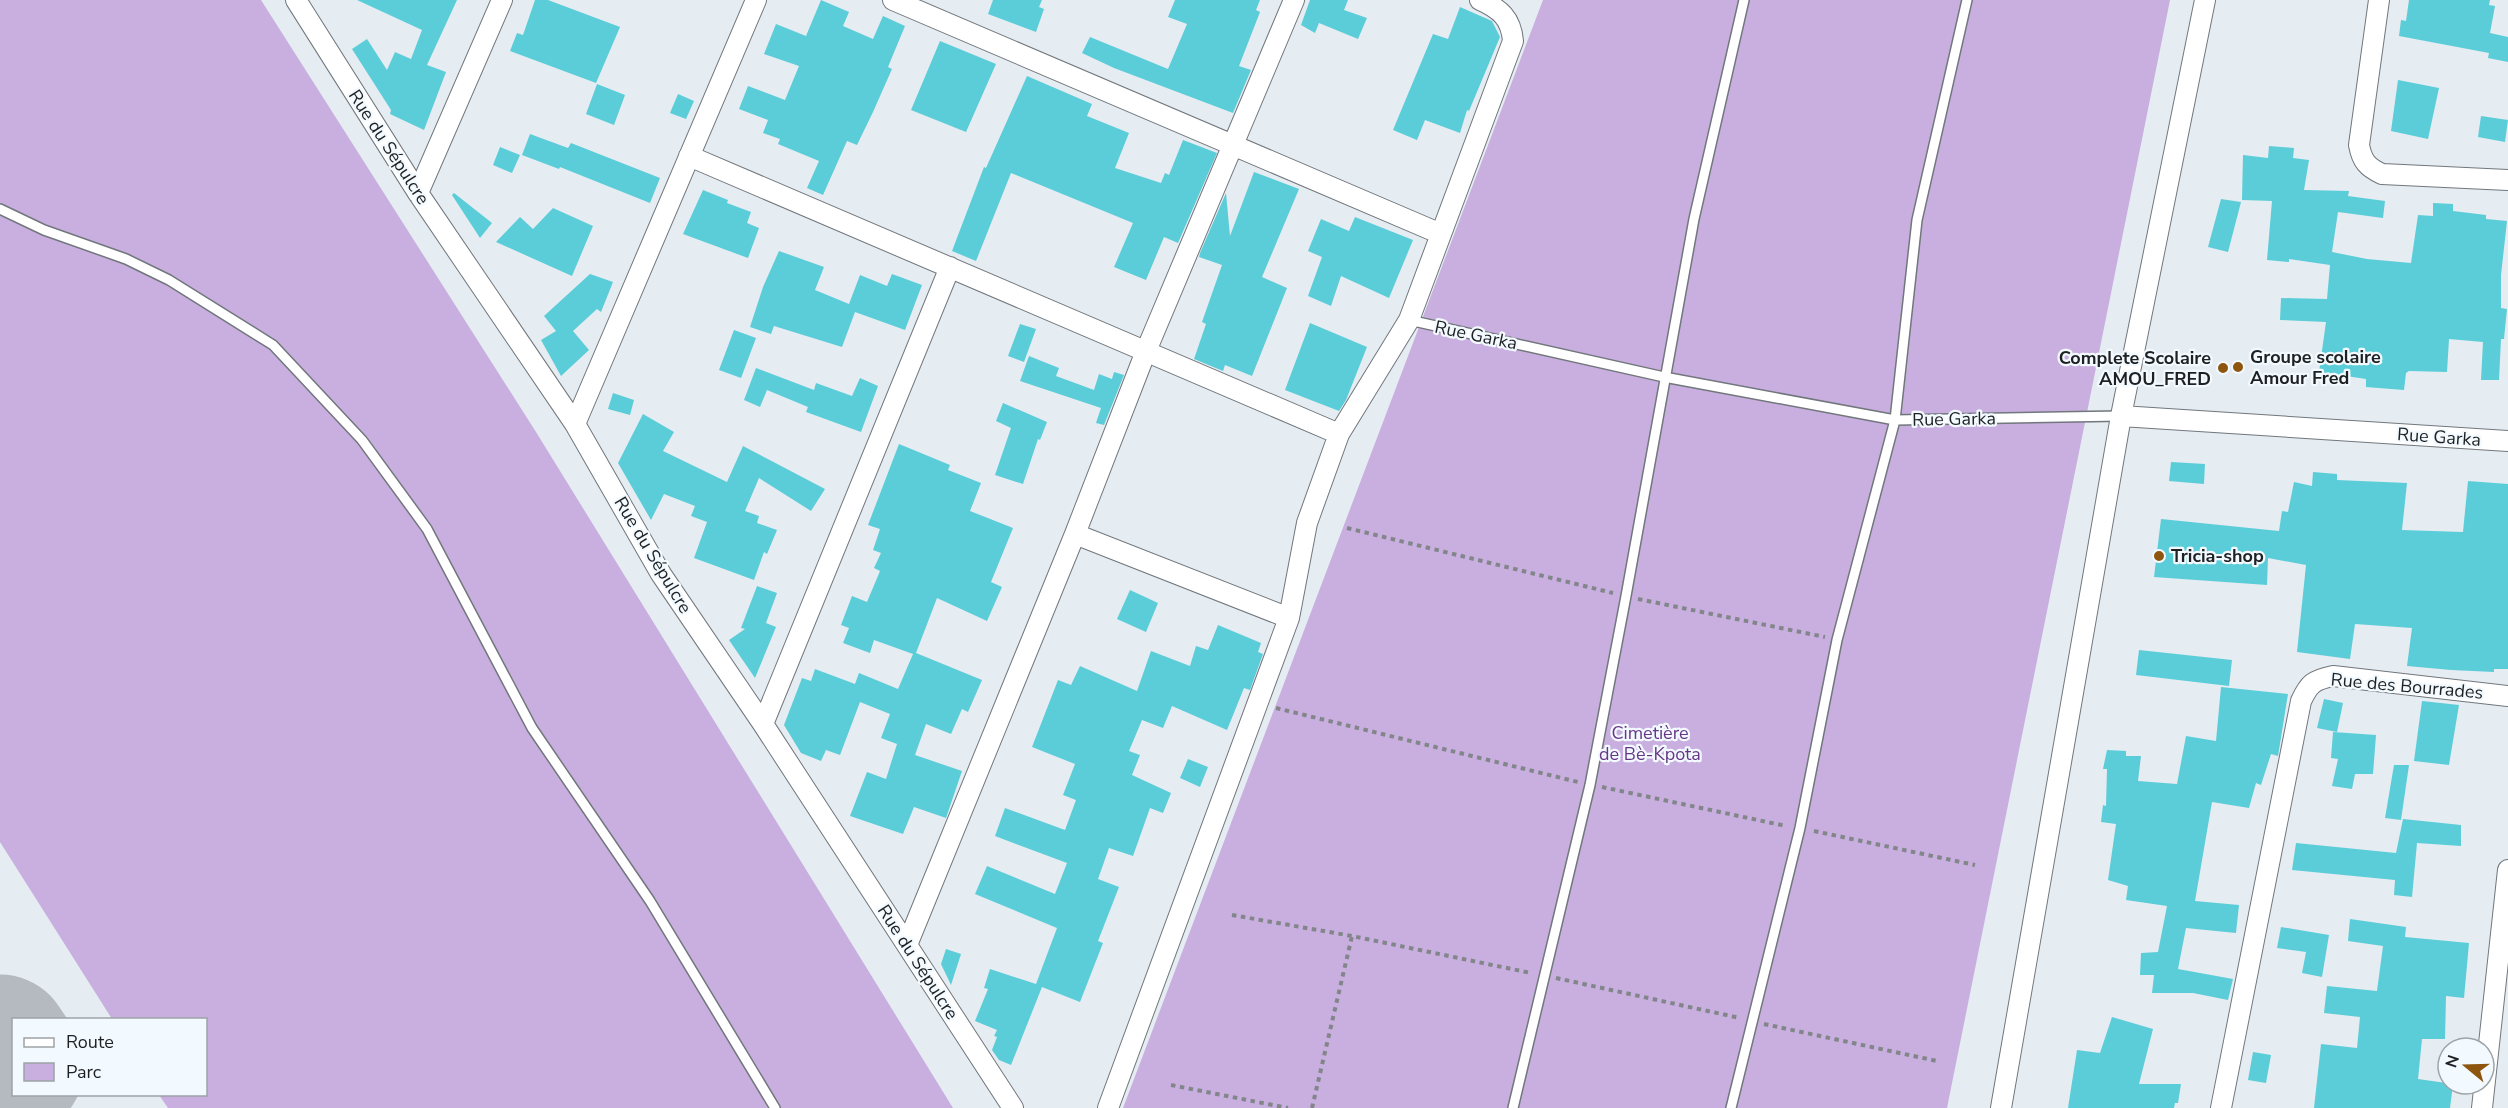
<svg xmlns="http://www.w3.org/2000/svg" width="2508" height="1108" viewBox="0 0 2508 1108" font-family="'Nunito Sans',sans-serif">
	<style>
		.green { fill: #c9afdf }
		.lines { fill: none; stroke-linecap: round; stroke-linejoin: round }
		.runway { stroke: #b4bac0; stroke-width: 141 }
		.building { fill: #5bcdd8 }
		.service-casing { stroke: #71777c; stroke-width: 12 }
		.minor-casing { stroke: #71777c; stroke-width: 22 }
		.path { stroke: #82868a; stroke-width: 4; stroke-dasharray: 4.5 4.5; stroke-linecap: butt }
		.service { stroke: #fff; stroke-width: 9 }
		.minor { stroke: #fff; stroke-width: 20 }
		.poi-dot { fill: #8e550e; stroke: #f2faff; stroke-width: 2 }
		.labels { text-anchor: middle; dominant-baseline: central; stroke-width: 4.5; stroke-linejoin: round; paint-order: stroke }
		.street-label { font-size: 18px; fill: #1e2022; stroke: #f2faff }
		.poi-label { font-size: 18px; font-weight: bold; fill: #1e2022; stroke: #f2faff; text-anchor: start }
		.park-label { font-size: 18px; fill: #673787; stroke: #f2faff }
	</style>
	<rect width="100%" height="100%" fill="#e5ecf2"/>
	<!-- green -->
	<path class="green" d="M 0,0 L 261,0 L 536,432 L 953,1108 L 168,1108 L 159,1095 L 206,1094 L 206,1020 L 112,1019 L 0,842 Z
		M 1543,0 L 2170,0 L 1947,1108 L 1123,1108 Z"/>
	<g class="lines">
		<!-- runway -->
		<path class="runway" d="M 0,1045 L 14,1066"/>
	</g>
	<!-- building -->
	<path class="building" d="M 357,0 L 457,0 L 427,65 L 446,72 L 424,130 L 390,114 L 391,110 L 352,49 L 367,39 L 387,70 L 395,52 L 411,59 L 422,30 Z
		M 535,0 L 548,0 L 620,27 L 596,83 L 510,51 L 517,33 L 523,35 Z
		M 821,0 L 849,12 L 843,26 L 873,39 L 883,16 L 905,26 L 888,67 L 892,69 L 873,112 L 857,145 L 847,141 L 823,195 L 807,188 L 819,161 L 778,144 L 780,139 L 763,133 L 768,120 L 739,109 L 748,86 L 785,100 L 799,66 L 764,54 L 776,24 L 806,36 Z
		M 993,0 L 1042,0 L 1039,7 L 1044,9 L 1036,32 L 988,14 Z
		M 1175,0 L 1260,0 L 1256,10 L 1260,12 L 1239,66 L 1251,70 L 1233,113 L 1114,68 L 1082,53 L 1090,37 L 1168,69 L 1187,24 L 1168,17 Z
		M 1310,0 L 1348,0 L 1344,10 L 1367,18 L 1358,39 L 1319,23 L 1315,33 L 1301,25 Z
		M 2409,0 L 2490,0 L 2489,5 L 2495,6 L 2490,33 L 2508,37 L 2508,62 L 2488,58 L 2489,53 L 2399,36 L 2401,20 L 2406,21 Z
		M 1460,7 L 1492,21 L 1500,37 L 1469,111 L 1467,110 L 1460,133 L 1425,120 L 1417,140 L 1393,130 L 1433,34 L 1448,39 Z
		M 940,41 L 996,64 L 966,132 L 911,110 Z
		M 1027,76 L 1092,104 L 1087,116 L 1129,133 L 1115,168 L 1161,183 L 1165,173 L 1169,175 L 1183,140 L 1217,153 L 1178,243 L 1164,237 L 1146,280 L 1114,267 L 1133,223 L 1011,173 L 976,261 L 952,251 L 984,167 L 986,168 Z
		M 2398,80 L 2439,88 L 2428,139 L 2391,131 Z
		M 597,84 L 625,95 L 614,125 L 586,114 Z
		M 678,94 L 694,101 L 686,119 L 670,113 Z
		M 2481,116 L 2508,120 L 2505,142 L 2478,137 Z
		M 530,134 L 568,148 L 571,143 L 660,178 L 650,203 L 560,167 L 559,169 L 522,155 Z
		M 2269,146 L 2294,148 L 2293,158 L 2309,160 L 2304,190 L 2349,191 L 2348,196 L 2385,201 L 2383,218 L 2338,212 L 2332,252 L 2367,259 L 2411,263 L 2418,215 L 2433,216 L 2433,203 L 2453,204 L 2453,211 L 2486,215 L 2486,219 L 2507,221 L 2501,275 L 2501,308 L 2507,309 L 2504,339 L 2501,339 L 2499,380 L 2481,380 L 2483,342 L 2449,339 L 2447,372 L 2409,371 L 2406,373 L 2404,390 L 2366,387 L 2366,379 L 2319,372 L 2326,322 L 2280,320 L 2281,298 L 2327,299 L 2330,265 L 2289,259 L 2289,262 L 2267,260 L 2272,201 L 2242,200 L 2243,155 L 2268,158 Z
		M 500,147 L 520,155 L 512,173 L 493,165 Z
		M 1254,172 L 1299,189 L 1262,277 L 1287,288 L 1252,376 L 1225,365 L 1223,371 L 1194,359 L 1206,324 L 1202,322 L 1222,265 L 1199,257 L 1200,253 L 1226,193 L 1230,236 Z
		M 703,190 L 728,200 L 727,203 L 751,212 L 747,223 L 759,228 L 748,258 L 683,234 Z
		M 454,193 L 492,223 L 480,238 L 452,195 Z
		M 2221,199 L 2241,202 L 2228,252 L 2208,247 Z
		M 553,208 L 593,226 L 572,276 L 496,242 L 520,217 L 533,229 Z
		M 1355,217 L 1413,240 L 1389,298 L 1341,276 L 1331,306 L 1308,296 L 1322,257 L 1308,251 L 1321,219 L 1349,231 Z
		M 779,251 L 824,267 L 815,290 L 849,304 L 860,275 L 887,286 L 892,274 L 922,285 L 905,330 L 855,312 L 842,347 L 774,326 L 771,334 L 750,327 L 763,287 Z
		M 590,274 L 613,282 L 601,312 L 597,309 L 573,331 L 589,350 L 561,376 L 541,340 L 556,331 L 544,316 Z
		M 1310,323 L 1367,347 L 1346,400 L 1339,411 L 1285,390 Z
		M 1020,324 L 1036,329 L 1024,362 L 1008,356 Z
		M 734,330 L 756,338 L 741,378 L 719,370 Z
		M 1029,356 L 1059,368 L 1056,376 L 1094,390 L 1099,374 L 1112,379 L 1114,372 L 1124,375 L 1104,425 L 1096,423 L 1101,408 L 1020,381 Z
		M 756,368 L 814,390 L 816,383 L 852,396 L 860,378 L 878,386 L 861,432 L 806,412 L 808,407 L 767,390 L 760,407 L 744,400 Z
		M 613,393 L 634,400 L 630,415 L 608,409 Z
		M 1003,403 L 1047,422 L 1040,440 L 1038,439 L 1023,484 L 995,475 L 1011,428 L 996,421 Z
		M 643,414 L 674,432 L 663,451 L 727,482 L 743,446 L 825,489 L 811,511 L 759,478 L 745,511 L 759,516 L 757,523 L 777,530 L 767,554 L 764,552 L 754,580 L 694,558 L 707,522 L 691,516 L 695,506 L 664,494 L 651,520 L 618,463 Z
		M 899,444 L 950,465 L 948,470 L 981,483 L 970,511 L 1013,528 L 991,582 L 1002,587 L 987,621 L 937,598 L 916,653 L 982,680 L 968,712 L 962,709 L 951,734 L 926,724 L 915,755 L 962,771 L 946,818 L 914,807 L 903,834 L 850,816 L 867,772 L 886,779 L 897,744 L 881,738 L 890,714 L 860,702 L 840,755 L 826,750 L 821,761 L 801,753 L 784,725 L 802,678 L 811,681 L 815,669 L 855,684 L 859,673 L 898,689 L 913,654 L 874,640 L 870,653 L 843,643 L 849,628 L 841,625 L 852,596 L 867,602 L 880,571 L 874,568 L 881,553 L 873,550 L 880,529 L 868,525 Z
		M 2171,462 L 2205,464 L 2204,484 L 2169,481 Z
		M 2313,472 L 2337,474 L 2337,480 L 2407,483 L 2402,530 L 2463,532 L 2468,481 L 2508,484 L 2508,669 L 2494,669 L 2494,672 L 2451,670 L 2407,666 L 2412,628 L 2355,624 L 2350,659 L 2297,652 L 2306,565 L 2268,558 L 2267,585 L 2154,577 L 2161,519 L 2279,531 L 2282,511 L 2288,512 L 2294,482 L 2312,486 Z
		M 757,586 L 777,593 L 766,623 L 776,627 L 755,678 L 729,640 L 745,629 L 741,628 Z
		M 1130,590 L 1158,603 L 1146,632 L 1117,619 Z
		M 1218,625 L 1261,643 L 1258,652 L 1263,654 L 1250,690 L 1244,688 L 1227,730 L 1172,706 L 1163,728 L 1142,720 L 1129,751 L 1140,755 L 1132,775 L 1171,793 L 1163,813 L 1150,808 L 1133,856 L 1109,848 L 1098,879 L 1119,887 L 1098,941 L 1103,943 L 1080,1002 L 1042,987 L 1011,1065 L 999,1060 L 992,1050 L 997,1037 L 994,1036 L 997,1030 L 975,1021 L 988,989 L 984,988 L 990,969 L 1036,984 L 1057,928 L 975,894 L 987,866 L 1055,894 L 1067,863 L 995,836 L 1005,808 L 1065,830 L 1076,800 L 1063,795 L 1075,764 L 1032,747 L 1058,680 L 1071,685 L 1080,666 L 1137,691 L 1151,651 L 1190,666 L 1196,646 L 1208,650 Z
		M 2139,650 L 2232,660 L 2229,686 L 2136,675 Z
		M 2221,687 L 2288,694 L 2278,756 L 2271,754 L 2261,785 L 2256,783 L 2249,808 L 2212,802 L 2195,901 L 2239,905 L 2236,933 L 2186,928 L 2178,969 L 2233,979 L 2228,1000 L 2193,993 L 2152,993 L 2154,975 L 2140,975 L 2141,953 L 2158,952 L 2167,906 L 2126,900 L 2128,886 L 2108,880 L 2116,824 L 2101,822 L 2103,805 L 2106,806 L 2107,769 L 2103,769 L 2107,750 L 2126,751 L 2126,756 L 2141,756 L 2138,781 L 2177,784 L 2186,736 L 2216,741 Z
		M 2324,699 L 2343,703 L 2337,732 L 2317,728 Z
		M 2422,701 L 2459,705 L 2449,765 L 2414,761 Z
		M 2333,732 L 2376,735 L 2373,774 L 2355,774 L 2352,789 L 2332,786 L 2338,759 L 2331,758 Z
		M 1188,759 L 1208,767 L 1200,787 L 1180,778 Z
		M 2394,765 L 2409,765 L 2401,820 L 2385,818 Z
		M 2403,819 L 2461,825 L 2461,846 L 2417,843 L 2412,897 L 2394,895 L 2395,880 L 2292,870 L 2296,843 L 2396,853 Z
		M 2350,919 L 2406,927 L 2405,937 L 2469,943 L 2464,998 L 2446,996 L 2445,1039 L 2422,1039 L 2418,1079 L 2453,1084 L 2450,1108 L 2314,1108 L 2321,1044 L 2357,1048 L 2360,1017 L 2324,1013 L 2327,986 L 2377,991 L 2383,946 L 2348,941 Z
		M 2281,927 L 2329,935 L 2322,977 L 2302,973 L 2306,952 L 2277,948 Z
		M 946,949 L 961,954 L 951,985 L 941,964 Z
		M 2112,1017 L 2153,1029 L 2139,1084 L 2181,1084 L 2178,1103 L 2175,1103 L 2174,1108 L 2068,1108 L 2077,1050 L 2100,1053 Z
		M 2253,1052 L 2271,1055 L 2266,1083 L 2248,1080 Z"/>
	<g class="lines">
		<!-- service casing -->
		<g class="service-casing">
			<path id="service" d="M 0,209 L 44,230 L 126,259 L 169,280 L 273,345 L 362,440 L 427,529 L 532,728 L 650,901 L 775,1108
				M 1409,320 L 1664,377 L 1895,420 L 2121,416
				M 1513,1108 L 1590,785 L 1626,596 L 1694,219 L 1744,0
				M 1731,1108 L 1800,828 L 1837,640 L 1895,420 L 1917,220 L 1967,0"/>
		</g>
		<!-- minor casing -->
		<g class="minor-casing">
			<path id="minor" d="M 296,0 L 418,193 L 575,424 L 661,574 L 763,724 L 1013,1108
				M 893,0 L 1441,234
				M 2379,0 L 2359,145 C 2362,161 2367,167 2382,174 L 2508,180
				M 689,156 L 1339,434
				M 418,193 L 502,0
				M 2121,416 L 2508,441
				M 575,424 L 756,0
				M 1075,534 L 1289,618
				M 763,724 L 950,267
				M 907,945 L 1075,534 L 1146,351 L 1294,0
				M 1108,1108 L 1289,618 L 1307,523 L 1339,434 L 1409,320 L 1513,41 C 1511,18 1500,9 1480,0
				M 2001,1108 L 2121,416 L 2205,0
				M 2221,1108 L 2301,701 C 2309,684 2313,680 2333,676 L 2508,696
				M 2482,1108 L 2508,870"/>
		</g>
		<!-- path -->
		<path class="path" d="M 1347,528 L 1613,593
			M 1638,599 L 1825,637
			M 1276,708 L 1578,782
			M 1602,787 L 1786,826
			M 1814,831 L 1975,865
			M 1232,915 L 1352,936 L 1531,973
			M 1556,978 L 1740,1018
			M 1764,1024 L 1937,1061
			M 1171,1085 L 1288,1108
			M 1312,1108 L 1352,936"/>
		<!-- service -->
		<use href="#service" class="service"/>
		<!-- minor -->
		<use href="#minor" class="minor"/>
	</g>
	<!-- markers -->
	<g class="poi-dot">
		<circle cx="2238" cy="367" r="6"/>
		<circle cx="2223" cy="368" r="6"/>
		<circle cx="2159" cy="556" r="6"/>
	</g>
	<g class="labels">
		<!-- street labels -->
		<g class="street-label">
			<text transform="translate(389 147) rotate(57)">Rue du Sépulcre</text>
			<text transform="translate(1476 335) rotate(12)">Rue Garka</text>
			<text transform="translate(1954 419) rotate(-1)">Rue Garka</text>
			<text transform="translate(2439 437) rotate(4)">Rue Garka</text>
			<text transform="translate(653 555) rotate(59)">Rue du Sépulcre</text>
			<text transform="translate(2407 686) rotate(5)">Rue des Bourrades</text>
			<text transform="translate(918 962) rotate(57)">Rue du Sépulcre</text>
		</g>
		<!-- poi labels -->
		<g class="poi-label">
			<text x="2250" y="357">Groupe scolaire<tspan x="2250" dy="21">Amour Fred</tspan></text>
			<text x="2211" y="358" text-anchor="end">Complete Scolaire<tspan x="2211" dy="21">AMOU_FRED</tspan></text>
			<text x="2171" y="556">Tricia-shop</text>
		</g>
		<!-- park labels -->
		<g class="park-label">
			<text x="1650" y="733">Cimetière<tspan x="1650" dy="21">de Bè-Kpota</tspan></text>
		</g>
	</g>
	<!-- legend -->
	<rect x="12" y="1018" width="195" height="78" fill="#f2faff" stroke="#9da3a7" stroke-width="1.5"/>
	<rect x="24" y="1038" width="30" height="9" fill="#ffffff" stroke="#9da3a7" stroke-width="1.5"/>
	<text x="66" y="1048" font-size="18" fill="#1e2022">Route</text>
	<rect x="24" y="1063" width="30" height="18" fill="#c9afdf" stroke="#9da3a7" stroke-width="1.5"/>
	<text x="66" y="1078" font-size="18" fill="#1e2022">Parc</text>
	<!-- north arrow -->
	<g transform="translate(2466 1066) rotate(289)"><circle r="28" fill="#f2faff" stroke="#9da3a7" stroke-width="1.5"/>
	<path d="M0-4.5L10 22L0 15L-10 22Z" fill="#8e550e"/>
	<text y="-9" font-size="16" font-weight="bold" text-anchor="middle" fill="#1e2022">N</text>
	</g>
</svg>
